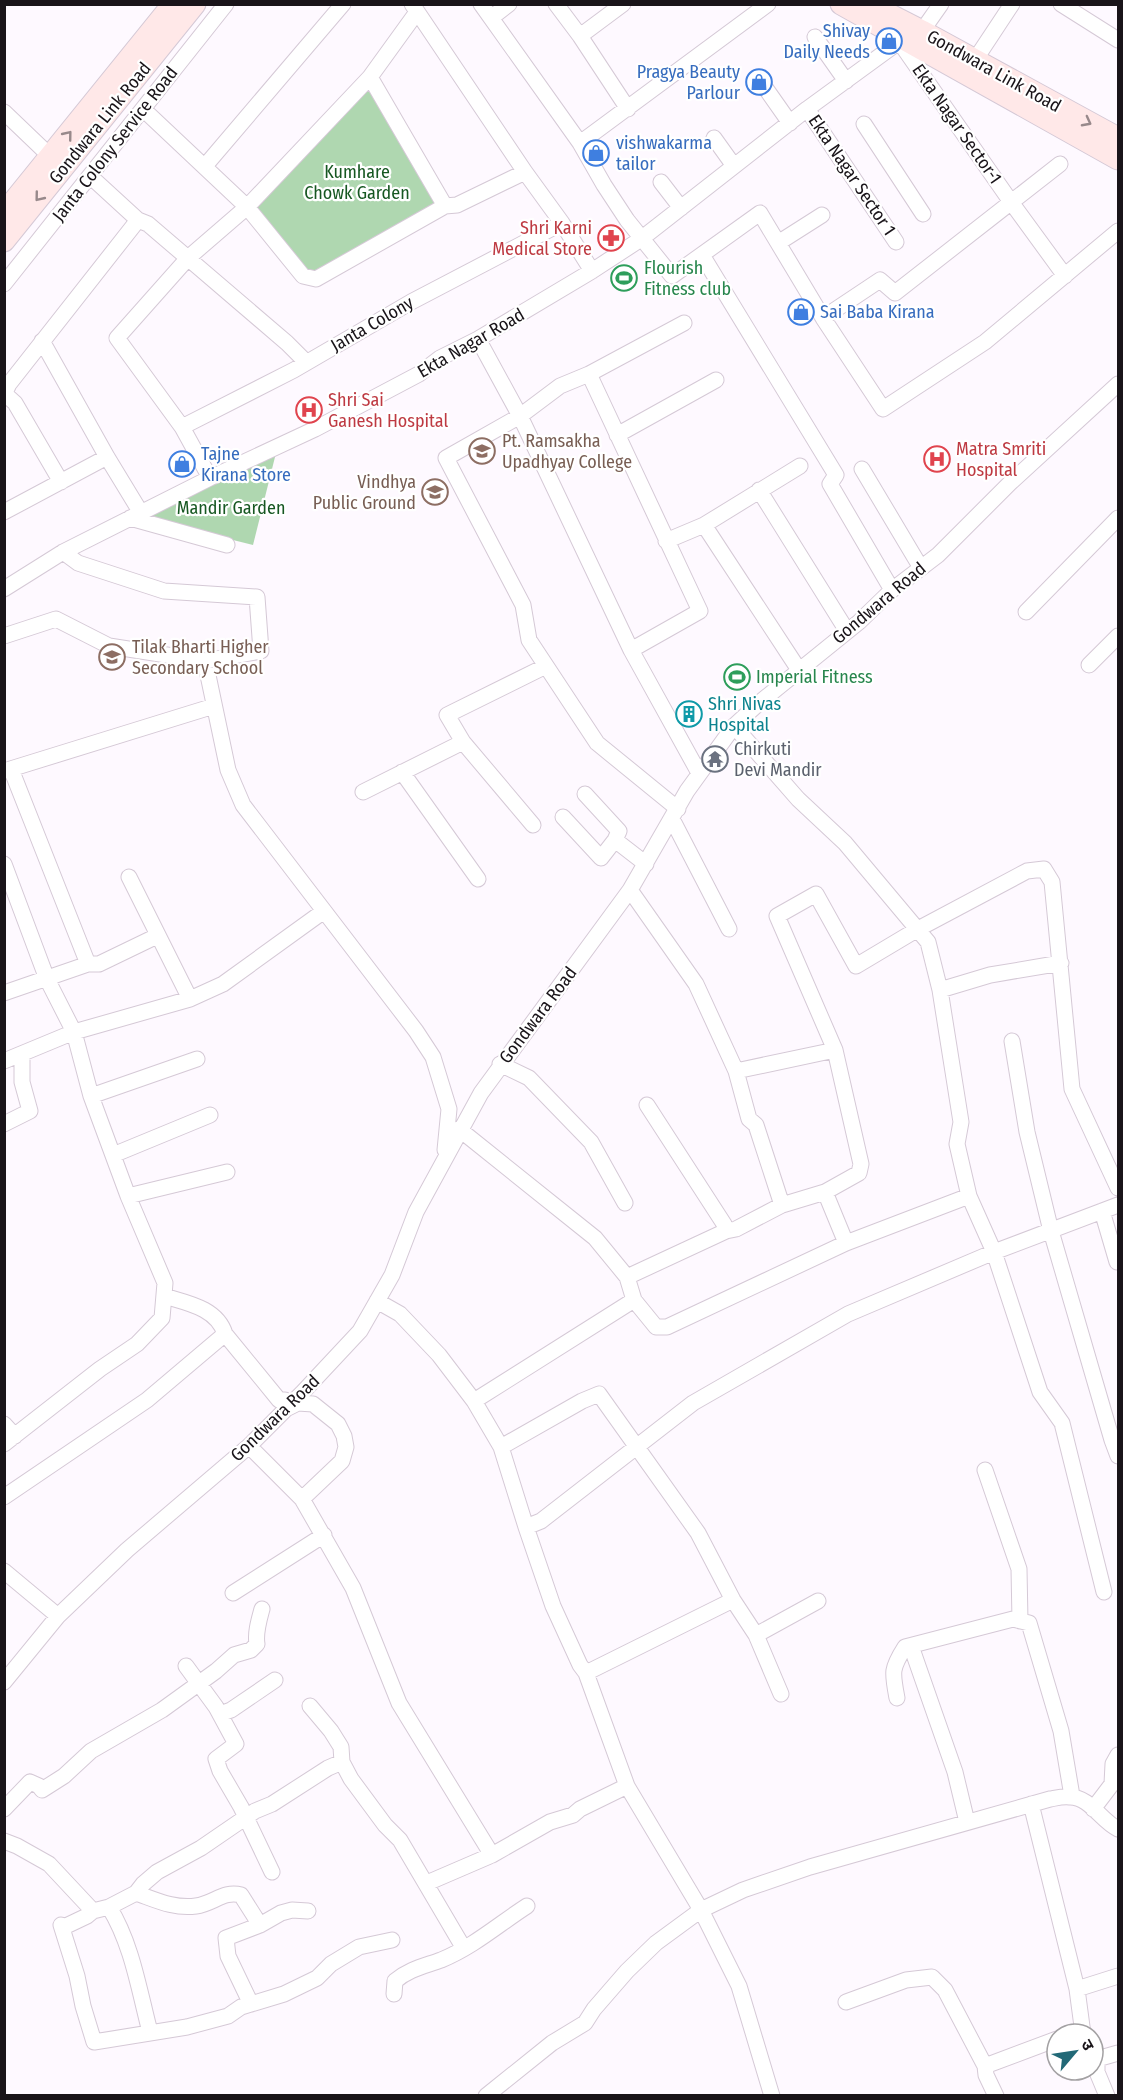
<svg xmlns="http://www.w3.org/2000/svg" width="1123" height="2100" viewBox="0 0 1123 2100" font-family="'Fira Sans Condensed','Noto Sans Devanagari',sans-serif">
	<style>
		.green { fill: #afd7b0 }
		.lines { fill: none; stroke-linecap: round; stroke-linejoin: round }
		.street-casing { stroke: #d5c9d6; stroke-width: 17 }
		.secondary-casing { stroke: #d5c9d6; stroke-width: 23 }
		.street { stroke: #fff; stroke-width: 15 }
		.secondary { stroke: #ffe8e8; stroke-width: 21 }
		.oneway { stroke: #98898b }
		.labels { text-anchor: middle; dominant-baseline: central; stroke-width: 4.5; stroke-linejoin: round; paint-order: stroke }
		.shop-label { font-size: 18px; fill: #366cbe; stroke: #fff; text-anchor: start }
		.street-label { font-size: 18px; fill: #191419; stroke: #fff }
		.park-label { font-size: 18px; fill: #165721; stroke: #fff }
		.health-label { font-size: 18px; fill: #be3a42; stroke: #fff; text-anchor: start }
		.leisure-label { font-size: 18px; fill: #27864d; stroke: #fff; text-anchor: start }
		.education-label { font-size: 18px; fill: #785e54; stroke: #fff; text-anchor: start }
		.culture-label { font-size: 18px; fill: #0d838f; stroke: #fff; text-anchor: start }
		.worship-label { font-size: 18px; fill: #5b616d; stroke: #fff; text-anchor: start }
	</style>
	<rect width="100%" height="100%" fill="#fef9ff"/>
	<!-- green -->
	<path class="green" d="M 370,77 L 445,206 L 316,279 L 247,207 Z
		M 276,453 L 253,545 L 141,517 Z"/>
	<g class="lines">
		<!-- street casing -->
		<g class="street-casing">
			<path id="street" d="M 412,4 L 525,172 L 562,223 L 592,271
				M 481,4 L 580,143 L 604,185 L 627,220 L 672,276 L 760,213 L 823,318 L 883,409 L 985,342 L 1118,231
				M 556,4 L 580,36 L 628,109
				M 1061,4 L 1118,40
				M 491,18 L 509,4
				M 922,31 L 941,4
				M 580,36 L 623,4
				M 815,37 L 846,81
				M 903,47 L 1011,202 L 1065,276
				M 975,60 L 1012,4
				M 370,77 L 445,206
				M 764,86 L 790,123
				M 143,109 L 247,207 L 303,276 L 316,279 L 445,206 L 457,205 L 525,172
				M 807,109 L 896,242
				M 4,112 L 50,156
				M 864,124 L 923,214
				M 714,138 L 734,166
				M 580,143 L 768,4
				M 205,166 L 343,4
				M 90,176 L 138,220 L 148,224 L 287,343 L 306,362
				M 661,182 L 681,208
				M 778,243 L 822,215
				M 702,255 L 836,475 L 830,484 L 892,590
				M 4,284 L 226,4
				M 823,318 L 880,280 L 895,293 L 1060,164
				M 478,339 L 520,416 L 631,650 L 699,773
				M 42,341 L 107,457 L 141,513
				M 589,374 L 684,323
				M 5,394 L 15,403 L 61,482
				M 4,395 L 9,384 L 138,220
				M 182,427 L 294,370 L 411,302 L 562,223
				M 617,435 L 716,380
				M 862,469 L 921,568
				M 210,478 L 182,427 L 117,338 L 188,258 L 247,207 L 370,77 L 417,12
				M 759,490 L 847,631
				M 4,512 L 107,457
				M 130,518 L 227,545
				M 704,525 L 799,670
				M 666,541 L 704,525 L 800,466
				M 4,589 L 63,552 L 210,478 L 315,429 L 419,374 L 440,358 L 478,339 L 592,271 L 641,239 L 807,109 L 903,39
				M 1026,612 L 1118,518
				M 4,636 L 56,619 L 109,646 L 205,661 L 261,651 L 257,597 L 164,591 L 78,563 L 63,552
				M 631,650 L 700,611 L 589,374 L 560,386 L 520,416 L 446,458 L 523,605 L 529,640 L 597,743 L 678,809
				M 205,661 L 228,770 L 243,805 L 416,1031 L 433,1057 L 449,1109 L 445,1150
				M 1089,665 L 1118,636
				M 734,726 L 798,799 L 845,843 L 928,942 L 940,990 L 961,1122 L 957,1144 L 969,1196 L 994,1252 L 1040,1392 L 1062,1423 L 1104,1592
				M 11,769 L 88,964
				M 4,771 L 214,706
				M 402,772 L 478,879
				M 363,792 L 463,742
				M 585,794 L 619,831 L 615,840
				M 563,817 L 601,858 L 615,840 L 646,864
				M 672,819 L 729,929
				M 533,825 L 463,742 L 447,715 L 546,666
				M 4,864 L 47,979 L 74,1032 L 190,999 L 223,984 L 324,911
				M 129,877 L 190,999
				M 630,890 L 696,984 L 736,1071 L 749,1119 L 756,1125 L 782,1205
				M 940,990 L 990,975 L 1061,963
				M 4,993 L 88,964 L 99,964 L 157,936
				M 1012,1041 L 1027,1132 L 1051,1231 L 1112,1440 L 1118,1456
				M 4,1061 L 74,1032 L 91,1096 L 128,1196 L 165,1283 L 162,1318 L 137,1344 L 100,1369 L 4,1444
				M 500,1064 L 529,1078 L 591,1142 L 625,1203
				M 736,1071 L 835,1050
				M 91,1096 L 197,1059
				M 647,1105 L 724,1224 L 726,1231
				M 4,1124 L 30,1111 L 22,1082 L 22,1055
				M 459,1129 L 595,1238 L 627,1277 L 634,1300 L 656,1327 L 667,1327 L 846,1243 L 969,1196
				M 113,1155 L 210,1115
				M 825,1192 L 846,1243
				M 128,1196 L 227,1172
				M 1102,1211 L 1117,1262
				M 627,1277 L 726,1231 L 736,1229 L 782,1205 L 825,1192 L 859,1173 L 861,1164 L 835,1050 L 777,916 L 816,894 L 856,966 L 918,929 L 1027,871 L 1044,869 L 1052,882 L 1072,1089 L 1118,1188
				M 164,1296 C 187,1303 217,1308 225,1334 L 279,1400 L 285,1400 L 286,1409 L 298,1403 L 313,1404 L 338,1424 L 344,1436 L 346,1447 L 342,1461 L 302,1499
				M 377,1301 L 400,1314 L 439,1355 L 474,1401 L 501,1447 L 526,1527 L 553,1606 L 580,1665 L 586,1673 L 627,1786 L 701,1910 L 739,1986 L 772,2096
				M 474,1401 L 634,1300
				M 4,1424 L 15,1436
				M 249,1446 L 302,1499 L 353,1588 L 399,1703 L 492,1855
				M 501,1447 L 582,1401 L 599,1394 L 698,1533 L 733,1600 L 756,1635 L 781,1694
				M 985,1470 L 1019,1569 L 1020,1621
				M 4,1497 L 147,1400 L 225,1334
				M 526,1527 L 541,1521 L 693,1403 L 848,1314 L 994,1252 L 1118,1205
				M 4,1571 L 58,1616
				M 233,1593 L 324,1535
				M 756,1635 L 818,1601
				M 911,1646 L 955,1772 L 967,1822
				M 186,1666 L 216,1707 L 236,1744 L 216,1759 L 220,1771 L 241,1807 L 272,1872
				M 586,1673 L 733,1600
				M 4,1682 L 58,1616 L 127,1550 L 249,1446 L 302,1393 L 360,1331 L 392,1275 L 416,1212 L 481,1093 L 630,890 L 687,791 L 734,726 L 759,703 L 859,622 L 892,590 L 938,555 L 1010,483 L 1118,384
				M 897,1698 C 892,1672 891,1669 905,1647 L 1013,1619 L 1029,1623 L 1061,1731 L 1072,1796
				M 310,1706 L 331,1731 L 341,1747 L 342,1762 L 351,1779 L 385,1825 L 400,1840 L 463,1947
				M 220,1714 L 231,1710 L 275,1680
				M 342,1762 L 328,1768 L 272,1804 L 255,1811 L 201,1848 L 157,1872 L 143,1884 L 136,1893 L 109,1907 L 93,1911 L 87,1916 L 66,1926 L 61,1925 L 77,1976 L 83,2006 L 94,2042 L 187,2027 L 228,2016 L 241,2007 L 284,1994 L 317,1978 L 331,1964 L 359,1947 L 392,1940
				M 1031,1804 L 1077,1989 L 1083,2034
				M 4,1809 L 30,1782 L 39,1786 L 42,1790 L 64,1776 L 91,1751 L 162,1710 L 216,1671 L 234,1655 L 251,1650 L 257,1644 C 255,1633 259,1620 262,1609
				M 1093,1809 L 1112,1784 L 1113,1764 L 1118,1755
				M 4,1841 L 17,1846 L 49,1864 L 93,1911
				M 427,1883 L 492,1855 L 550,1822 L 573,1815 L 580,1809 L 627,1786
				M 136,1893 C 156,1900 174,1909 196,1906 C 213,1904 224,1890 241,1895 L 260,1925
				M 109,1907 C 132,1944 139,1990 150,2032
				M 1077,1989 L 1118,1976
				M 394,1994 L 395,1981 C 409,1969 425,1966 441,1960 C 473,1947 499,1924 527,1906
				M 846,2002 L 906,1980 L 932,1977 L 945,1990 L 985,2066 L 986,2075 L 996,2096
				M 251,2004 L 228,1956 L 226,1938 L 260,1925 L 281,1913 L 292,1910 L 308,1911
				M 1093,2052 L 1097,2059 L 1097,2072 L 1107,2096
				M 1097,2059 L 1118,2053
				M 985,2066 L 1057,2039
				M 486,2096 L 552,2043 L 585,2023 L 594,2009 L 627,1971 L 656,1943 L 701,1910 L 743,1890 L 810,1867 L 1050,1799 C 1056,1798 1063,1796 1070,1797 C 1090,1797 1101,1821 1118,1829"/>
		</g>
		<!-- secondary casing -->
		<g class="secondary-casing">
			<path id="secondary" d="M 841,4 L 1118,159
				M 869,4 L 922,31 L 1118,138
				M 4,213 L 173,4
				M 4,241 L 195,4"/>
		</g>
		<!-- street -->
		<use href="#street" class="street"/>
		<!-- secondary -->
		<use href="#secondary" class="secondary"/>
	</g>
	<!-- one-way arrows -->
	<defs><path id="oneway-chevron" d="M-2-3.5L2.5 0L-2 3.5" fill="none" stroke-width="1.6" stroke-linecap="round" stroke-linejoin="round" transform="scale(1.5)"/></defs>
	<g class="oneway">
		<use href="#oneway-chevron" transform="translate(1087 122) rotate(28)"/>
		<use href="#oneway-chevron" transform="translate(68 135) rotate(-51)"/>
		<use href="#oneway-chevron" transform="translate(39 197) rotate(129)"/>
	</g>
	<!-- icons -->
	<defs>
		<g id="shop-ring" transform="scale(1.35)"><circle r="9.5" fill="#fff" stroke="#3f7fe0" stroke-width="1.5"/><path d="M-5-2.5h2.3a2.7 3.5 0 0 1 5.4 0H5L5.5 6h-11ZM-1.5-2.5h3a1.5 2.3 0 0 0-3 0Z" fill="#3f7fe0"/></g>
		<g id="pharmacy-ring" transform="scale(1.35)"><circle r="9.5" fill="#fff" stroke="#e0444e" stroke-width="1.5"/><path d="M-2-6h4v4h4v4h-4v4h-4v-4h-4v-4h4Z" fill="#e0444e"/></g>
		<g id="stadium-ring" transform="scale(1.35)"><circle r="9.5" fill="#fff" stroke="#2e9e5b" stroke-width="1.5"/><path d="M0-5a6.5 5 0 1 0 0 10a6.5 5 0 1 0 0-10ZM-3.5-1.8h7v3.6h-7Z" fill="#2e9e5b"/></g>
		<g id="hospital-ring" transform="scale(1.35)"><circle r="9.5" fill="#fff" stroke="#e0444e" stroke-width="1.5"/><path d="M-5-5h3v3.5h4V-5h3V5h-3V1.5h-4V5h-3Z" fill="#e0444e"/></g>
		<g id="university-ring" transform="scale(1.35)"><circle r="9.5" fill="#fff" stroke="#8d6e63" stroke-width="1.5"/><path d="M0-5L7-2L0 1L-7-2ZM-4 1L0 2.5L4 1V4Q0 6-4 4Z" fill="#8d6e63"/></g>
		<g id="school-ring" transform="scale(1.35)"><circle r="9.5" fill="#fff" stroke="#8d6e63" stroke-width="1.5"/><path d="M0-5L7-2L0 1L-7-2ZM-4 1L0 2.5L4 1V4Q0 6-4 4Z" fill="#8d6e63"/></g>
		<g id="building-ring" transform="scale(1.35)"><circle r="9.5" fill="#fff" stroke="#0f9aa8" stroke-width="1.5"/><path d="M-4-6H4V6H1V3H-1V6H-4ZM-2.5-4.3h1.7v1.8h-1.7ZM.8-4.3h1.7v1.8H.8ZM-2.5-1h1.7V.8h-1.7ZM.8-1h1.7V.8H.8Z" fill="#0f9aa8"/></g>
		<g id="temple-ring" transform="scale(1.35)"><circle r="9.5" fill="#fff" stroke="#6b7280" stroke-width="1.5"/><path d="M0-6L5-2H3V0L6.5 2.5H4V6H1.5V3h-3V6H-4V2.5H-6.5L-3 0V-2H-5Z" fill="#6b7280"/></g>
	</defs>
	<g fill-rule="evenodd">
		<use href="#shop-ring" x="889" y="41"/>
		<use href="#shop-ring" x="759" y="82"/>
		<use href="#shop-ring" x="596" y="153"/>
		<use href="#pharmacy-ring" x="611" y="238"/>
		<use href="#stadium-ring" x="624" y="278"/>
		<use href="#shop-ring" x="801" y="312"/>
		<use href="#hospital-ring" x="309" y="410"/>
		<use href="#university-ring" x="482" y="451"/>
		<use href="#hospital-ring" x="937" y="459"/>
		<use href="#shop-ring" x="182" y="464"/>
		<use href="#school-ring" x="435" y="492"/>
		<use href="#school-ring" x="112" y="657"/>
		<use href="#stadium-ring" x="737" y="677"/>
		<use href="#building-ring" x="689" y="714"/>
		<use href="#temple-ring" x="715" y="759"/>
	</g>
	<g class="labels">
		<!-- shop labels -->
		<g class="shop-label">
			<text x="870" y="31" text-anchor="end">Shivay<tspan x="870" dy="21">Daily Needs</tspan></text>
			<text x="740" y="72" text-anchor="end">Pragya Beauty<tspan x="740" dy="21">Parlour</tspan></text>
			<text x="616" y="143">vishwakarma<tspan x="616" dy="21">tailor</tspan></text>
			<text x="820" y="312">Sai Baba Kirana</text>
			<text x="201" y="454">Tajne<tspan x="201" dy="21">Kirana Store</tspan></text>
		</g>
		<!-- street labels -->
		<g class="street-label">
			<text transform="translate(994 71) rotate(29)">Gondwara Link Road</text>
			<text transform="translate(100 123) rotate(-51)">Gondwara Link Road</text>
			<text transform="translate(957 124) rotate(55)">Ekta Nagar Sector-1</text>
			<text transform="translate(115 144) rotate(-52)">Janta Colony Service Road</text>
			<text transform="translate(852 175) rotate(56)">Ekta Nagar Sector 1</text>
			<text transform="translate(372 324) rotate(-30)">Janta Colony</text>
			<text transform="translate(471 343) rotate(-30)">Ekta Nagar Road</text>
			<text transform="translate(879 603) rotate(-40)">Gondwara Road</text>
			<text transform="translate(538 1015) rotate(-53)">Gondwara Road</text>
			<text transform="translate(275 1418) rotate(-44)">Gondwara Road</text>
		</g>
		<!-- park labels -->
		<g class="park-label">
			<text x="357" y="172">Kumhare<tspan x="357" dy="21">Chowk Garden</tspan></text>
			<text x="231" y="508">Mandir Garden</text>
		</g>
		<!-- health labels -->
		<g class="health-label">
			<text x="592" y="228" text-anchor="end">Shri Karni<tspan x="592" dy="21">Medical Store</tspan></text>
			<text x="328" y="400">Shri Sai<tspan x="328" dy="21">Ganesh Hospital</tspan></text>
			<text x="956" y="449">Matra Smriti<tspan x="956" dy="21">Hospital</tspan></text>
		</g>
		<!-- leisure labels -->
		<g class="leisure-label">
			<text x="644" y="268">Flourish<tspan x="644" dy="21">Fitness club</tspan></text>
			<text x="756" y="677">Imperial Fitness</text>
		</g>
		<!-- education labels -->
		<g class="education-label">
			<text x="502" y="441">Pt. Ramsakha<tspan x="502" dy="21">Upadhyay College</tspan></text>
			<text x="416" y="482" text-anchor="end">Vindhya<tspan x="416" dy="21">Public Ground</tspan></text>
			<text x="132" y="647">Tilak Bharti Higher<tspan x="132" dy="21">Secondary School</tspan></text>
		</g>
		<!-- culture labels -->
		<g class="culture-label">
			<text x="708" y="704">Shri Nivas<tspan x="708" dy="21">Hospital</tspan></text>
		</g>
		<!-- worship labels -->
		<g class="worship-label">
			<text x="734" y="749">Chirkuti<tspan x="734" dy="21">Devi Mandir</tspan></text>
		</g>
	</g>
	<!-- border -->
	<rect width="1123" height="2100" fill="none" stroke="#191419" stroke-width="12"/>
	<!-- north arrow -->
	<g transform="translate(1075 2052) rotate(61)"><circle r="28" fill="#ffffff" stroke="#a3a1a3" stroke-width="1.5"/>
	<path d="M0-4.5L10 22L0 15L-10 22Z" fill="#226977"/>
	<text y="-9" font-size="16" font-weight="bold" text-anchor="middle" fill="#191419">उ</text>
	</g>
</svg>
